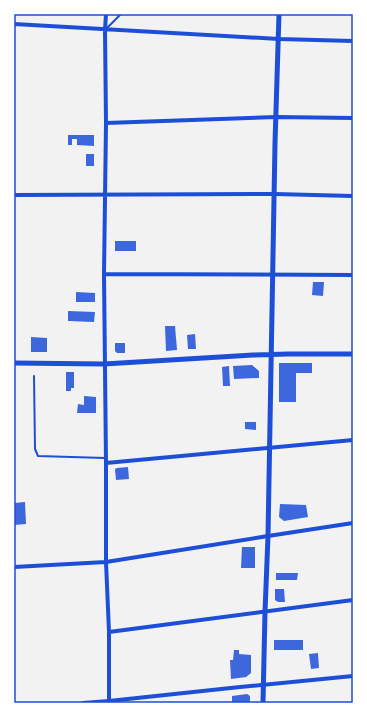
<svg xmlns="http://www.w3.org/2000/svg" width="367" height="717" viewBox="0 0 367 717" font-family="'Fira Sans Condensed',sans-serif">
	<style>
		.building { fill: #3d67dc }
		.lines { fill: none; stroke-linecap: round; stroke-linejoin: round }
		.service { stroke: #1d4ed8; stroke-width: 2 }
		.minor { stroke: #1d4ed8; stroke-width: 4 }
		.tertiary { stroke: #1d4ed8; stroke-width: 5 }
		.neatline { fill: none; stroke: #1d4ed8; stroke-width: 1.5 }
	</style>
	<rect width="100%" height="100%" fill="#f2f2f2"/>
	<!-- building -->
	<path class="building" d="M 68,135 L 94,135 L 94,146 L 77,145 L 77,139 L 72,139 L 72,145 L 68,145 Z
		M 86,154 L 94,154 L 94,166 L 86,166 Z
		M 115,241 L 136,241 L 136,251 L 115,251 Z
		M 313,282 L 324,282 L 323,296 L 312,295 Z
		M 76,292 L 95,293 L 95,302 L 76,302 Z
		M 68,311 L 95,312 L 94,322 L 68,321 Z
		M 165,326 L 175,326 L 177,350 L 166,351 Z
		M 195,334 L 196,349 L 188,349 L 187,335 Z
		M 31,337 L 47,338 L 47,352 L 31,352 Z
		M 115,343 L 125,343 L 125,353 L 117,353 L 115,351 Z
		M 279,363 L 312,363 L 312,373 L 296,373 L 296,402 L 279,402 Z
		M 252,365 L 259,371 L 259,378 L 234,379 L 233,366 Z
		M 229,366 L 230,386 L 223,386 L 222,367 Z
		M 66,372 L 74,372 L 74,388 L 71,388 L 71,391 L 66,391 Z
		M 84,396 L 96,397 L 96,413 L 77,413 L 78,404 L 84,405 Z
		M 245,422 L 256,422 L 256,430 L 245,429 Z
		M 128,467 L 129,479 L 116,480 L 115,469 L 117,468 Z
		M 25,502 L 26,524 L 14,525 L 14,503 Z
		M 280,504 L 306,505 L 308,517 L 284,521 L 279,517 Z
		M 242,547 L 255,547 L 255,568 L 241,568 Z
		M 276,573 L 298,573 L 297,580 L 276,580 Z
		M 275,589 L 284,589 L 285,602 L 278,602 L 275,600 Z
		M 274,640 L 303,640 L 303,650 L 274,650 Z
		M 234,650 L 239,650 L 239,654 L 251,655 L 251,673 L 246,677 L 231,679 L 230,660 L 233,660 Z
		M 318,653 L 319,668 L 311,669 L 309,654 Z
		M 247,694 L 250,696 L 250,703 L 232,703 L 232,696 Z"/>
	<g class="lines">
		<!-- service -->
		<path class="service" d="M 106,29 L 121,14
			M 34,376 L 35,449 L 38,456 L 105,458"/>
		<!-- minor -->
		<path class="minor" d="M 106,14 L 105,30 L 106,123 L 104,274 L 106,463 L 106,562 L 109,632 L 109,703
			M 14,24 L 279,39 L 353,41
			M 106,123 L 276,117 L 353,118
			M 14,195 L 275,194 L 353,196
			M 104,274 L 353,275
			M 106,463 L 353,440
			M 14,567 L 106,562 L 268,536 L 353,523
			M 109,632 L 353,600
			M 83,703 L 109,701 L 240,687 L 353,676"/>
		<!-- tertiary -->
		<path class="tertiary" d="M 14,363 L 104,364 L 253,355 L 288,354 L 353,354
			M 263,703 L 265,612 L 268,536 L 275,143 L 279,14"/>
	</g>
	<!-- border -->
	<rect width="367" height="717" fill="none" stroke="#ffffff" stroke-width="30"/>
	<rect x="15" y="15" width="337" height="687" class="neatline"/>
</svg>
